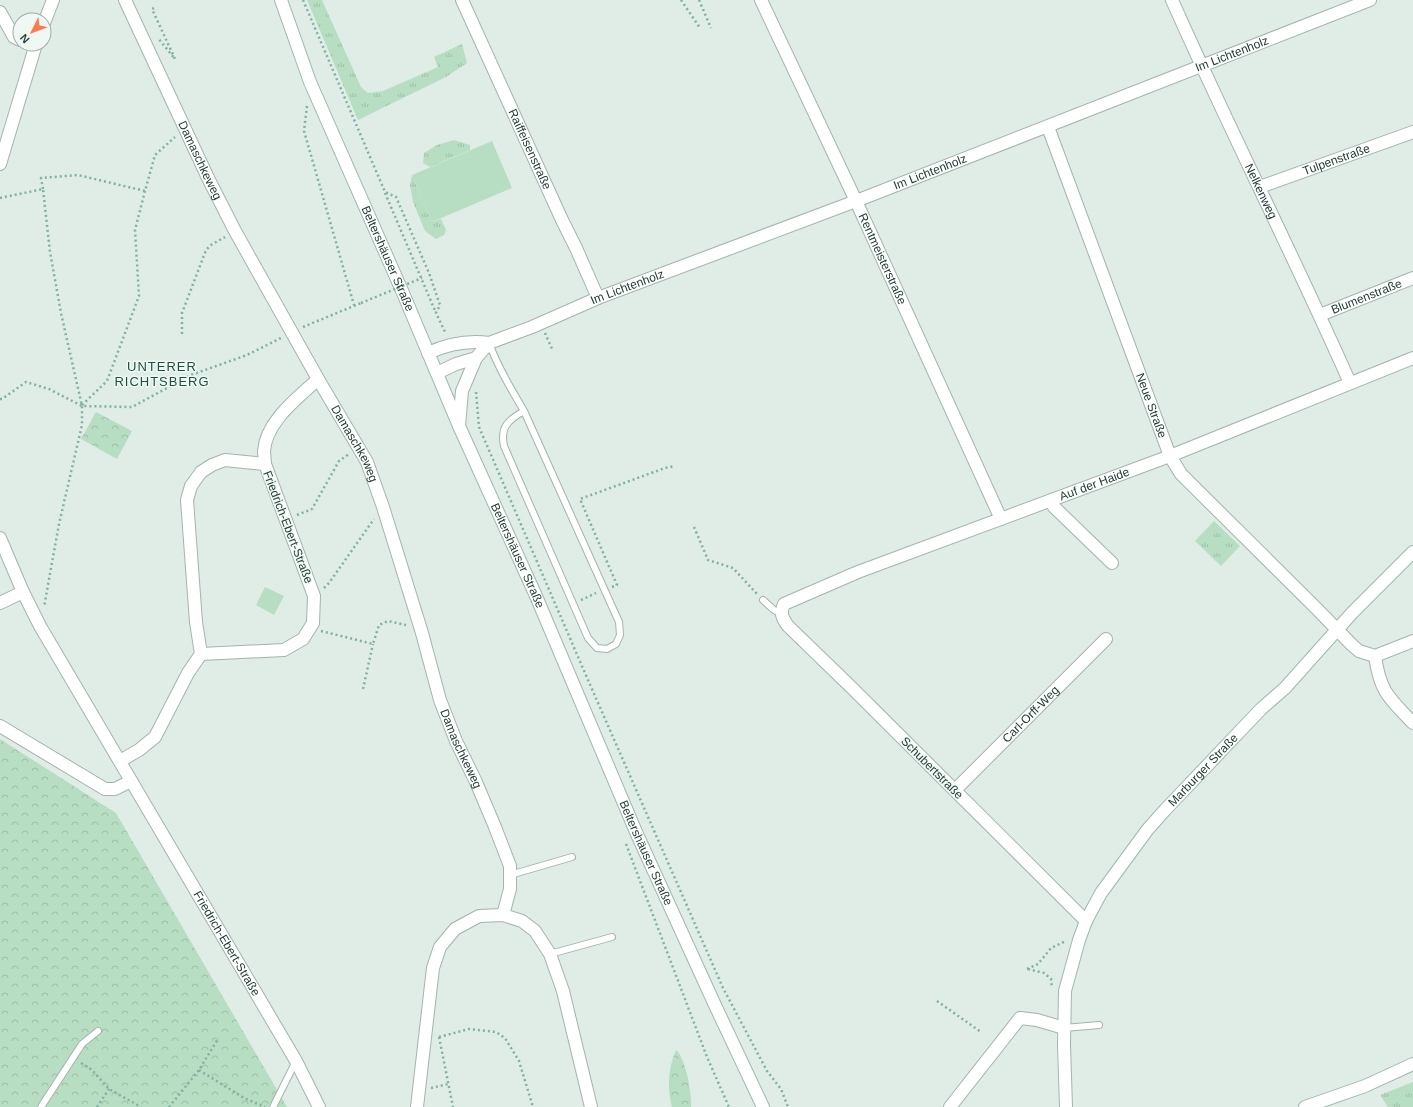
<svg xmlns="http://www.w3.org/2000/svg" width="1413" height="1107" viewBox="0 0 1413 1107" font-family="Helvetica,sans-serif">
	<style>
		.grass { fill: url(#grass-tufts) }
		.forest { fill: url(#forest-crowns) }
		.garden { fill: #b7dec2 }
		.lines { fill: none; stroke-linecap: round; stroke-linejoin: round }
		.lane-casing { stroke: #a3b4ad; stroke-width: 8 }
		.street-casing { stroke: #a3b4ad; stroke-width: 14 }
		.secondary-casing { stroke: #9eb8af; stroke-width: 14 }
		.path { stroke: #7eb1a2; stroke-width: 2.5; stroke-dasharray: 2 3; stroke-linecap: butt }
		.lane { stroke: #fff; stroke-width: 6 }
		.street { stroke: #fff; stroke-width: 12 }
		.secondary { stroke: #fff; stroke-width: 12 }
		.path-bridge { stroke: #7eb1a2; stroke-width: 2.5; stroke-dasharray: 2 3; stroke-linecap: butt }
		.labels { text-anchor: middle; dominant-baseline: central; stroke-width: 3; stroke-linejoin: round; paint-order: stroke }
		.street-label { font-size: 12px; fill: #203d35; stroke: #f0f8f4 }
		.neighbourhood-label { font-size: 13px; letter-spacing: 1px; fill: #1b5043; stroke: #f0f8f4 }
	</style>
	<defs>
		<pattern id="grass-tufts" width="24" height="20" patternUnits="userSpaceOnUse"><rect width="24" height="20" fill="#b7dec2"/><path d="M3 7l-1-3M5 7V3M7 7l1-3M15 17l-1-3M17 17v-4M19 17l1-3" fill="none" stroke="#9dbfa7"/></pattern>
		<pattern id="forest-crowns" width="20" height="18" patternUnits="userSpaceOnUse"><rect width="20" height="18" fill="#b7dec2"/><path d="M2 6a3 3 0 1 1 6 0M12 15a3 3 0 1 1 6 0" fill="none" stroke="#9dbfa7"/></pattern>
	</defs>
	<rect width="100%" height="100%" fill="#e0ece6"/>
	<!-- grass -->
	<path class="grass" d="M 307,0 L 322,0 L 361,87 L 368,93 L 383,91 L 438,67 L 434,57 L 462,44 L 467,63 L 446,77 L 358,120 Z
		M 454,140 L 470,145 L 470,150 L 430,167 L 423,163 L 424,153 L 437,145 Z
		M 412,175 L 432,222 L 441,219 L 446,230 L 444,235 L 436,239 L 425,231 L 413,202 L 410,185 Z
		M 1214,521 L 1240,546 L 1221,566 L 1195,541 Z
		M 1413,1082 L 1413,1107 L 1388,1107 L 1380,1095 Z"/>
	<!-- forest -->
	<path class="forest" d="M 96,412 L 132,431 L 117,459 L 81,439 Z
		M 0,739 L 116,813 L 287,1107 L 0,1107 Z
		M 676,1050 C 686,1059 692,1093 691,1107 L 672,1107 C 667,1088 668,1068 676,1050 Z"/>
	<!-- garden -->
	<path class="garden" d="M 492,141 L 512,188 L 432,222 L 412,175 Z
		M 265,587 L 284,596 L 274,615 L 256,605 Z"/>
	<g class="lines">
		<!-- lane casing -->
		<g class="lane-casing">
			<path id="lane" d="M 489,343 C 498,367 511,389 524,411 L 619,622 L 620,635 L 616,644 L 607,649 L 597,648 L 588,638 L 504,446 C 500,427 508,420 524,411
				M 763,600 L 774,610 L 781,614
				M 510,875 L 572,857
				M 550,954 L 612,937
				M 1064,1028 L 1099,1025
				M 41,1107 L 82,1044 L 98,1031
				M 273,1107 L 296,1061"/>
		</g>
		<!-- street casing -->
		<g class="street-casing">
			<g id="street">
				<path id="s1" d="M 125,0 L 208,178 L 235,231 L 318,379 L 367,462 L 383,507 L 422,633 L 440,700 L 456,741 L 476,782 L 495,827 L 510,866 L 510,889 L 503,915"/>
				<path id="s2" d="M 462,0 L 562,220 L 576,248 L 598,298"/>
				<path id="s3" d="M 761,0 L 856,201 L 1001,519"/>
				<path id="s4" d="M 1172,0 C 1229,129 1293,254 1350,383"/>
				<path d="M 0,12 L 14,37 L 20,40"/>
				<path d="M 44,23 L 53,0"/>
				<path id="s5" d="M 1048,127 L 1170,456 L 1181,474 L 1316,608 L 1352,645 L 1359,651 L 1375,656 L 1413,641"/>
				<path d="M 0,164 L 36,44"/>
				<path id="s6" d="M 1260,187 L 1413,132"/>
				<path id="s7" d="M 1320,315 L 1413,278"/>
				<path d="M 428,353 C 448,344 468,340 489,343"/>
				<path d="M 437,373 L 456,364 L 476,358"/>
				<path id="s8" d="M 459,426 L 462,391 L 476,358 L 489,343 L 532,327 L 598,298 L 856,201 L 1370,0"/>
				<path d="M 1052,500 L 1054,507 L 1112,563"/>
				<path id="s9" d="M 0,538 L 23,592 L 40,626 L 296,1061 L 319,1107"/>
				<path d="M 0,603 L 23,592"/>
				<path d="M 201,654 L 284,650 L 303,639 L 313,623 L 314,596 L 265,464 C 265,460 264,455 264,451 C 266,421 298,398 318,379"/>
				<path d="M 1375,656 C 1380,692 1389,698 1413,723"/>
				<path d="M 0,726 L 105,789 L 115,789 L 131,781"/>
				<path d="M 120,761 L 139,750 L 155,737 L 188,673 L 201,654 L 196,622 L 187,500 L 191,486 L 201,472 L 212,465 L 225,460 L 265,464"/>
				<path id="s10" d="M 955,790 L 1106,639"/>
				<path id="s11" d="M 1086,921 L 851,687 L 788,626 C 782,618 780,613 784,604 L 858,572 L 1170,456 L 1413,358"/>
				<path d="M 417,1107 L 433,968 L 440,947 L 455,929 L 479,916 L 503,915 L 522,921 L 535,931 L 550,954 L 563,991 L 591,1107"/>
				<path d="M 950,1107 L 1020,1018 L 1037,1020 L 1064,1028"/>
			</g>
		</g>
		<!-- secondary casing -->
		<g class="secondary-casing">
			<g id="secondary">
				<path id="s12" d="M 281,0 L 310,82 L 403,293 L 459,426 L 536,596 L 636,832 L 714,1003 L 763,1107"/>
				<path id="s13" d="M 1066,1107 L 1064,1045 L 1065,991 L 1079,940 L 1086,921 L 1101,893 L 1148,829 L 1165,810 L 1261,709 L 1285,688 L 1352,613 L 1413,552"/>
				<path d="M 1305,1107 L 1365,1086 L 1413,1064"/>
			</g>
		</g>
		<!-- path -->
		<path class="path" d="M 303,0 L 385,192 L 396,197 L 429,273 L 440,305 L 436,313 L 446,334
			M 681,0 L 700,28
			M 699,0 L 711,28
			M 154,8 L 152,9 L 175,59 L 158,38
			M 307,106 L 304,131 L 354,305
			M 43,189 L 41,178 L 78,175 L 145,191 L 155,155 L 175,137
			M 385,193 L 436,313
			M 0,198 L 43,189 L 50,252 L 61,313 L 82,406 L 82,425 L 59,524 L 44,607
			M 303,327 L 361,303
			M 545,333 L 552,349
			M 182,334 L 182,313 L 206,250 L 211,245 L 225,237
			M 476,392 L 479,427 L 588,680 L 723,988 L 767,1071 L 781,1089 L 788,1107
			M 0,399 L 2,399 L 26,382 L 49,389 L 82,406 L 132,407 L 191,375 L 247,355 L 281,338
			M 82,405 L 107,381 L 139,296 L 135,230 L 145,191
			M 297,515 L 312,509 L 339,461 L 349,454
			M 694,527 L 708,560 L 733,568 L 757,594
			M 612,587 L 617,585 L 580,499 L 665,468 L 675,466
			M 324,588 L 329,583 L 374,519
			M 581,600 L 596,593
			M 321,631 L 373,644 L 379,625 L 388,621 L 406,625
			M 363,689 L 373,644
			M 626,844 L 707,1057 L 729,1107
			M 1027,969 L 1038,964 L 1051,948 L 1066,941
			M 1028,969 L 1044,973 L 1051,979 L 1052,988
			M 937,1001 L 981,1032
			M 439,1037 L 469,1029 L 496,1032 L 505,1038 L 519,1061 L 533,1107
			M 439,1037 L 453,1107
			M 81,1063 L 92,1070 L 109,1089 L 141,1107
			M 199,1070 L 244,1098 L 265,1107
			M 431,1088 L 448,1084
			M 97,1107 L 109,1089
			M 169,1107 L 199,1070 L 218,1039"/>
		<!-- lane -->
		<use href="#lane" class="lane"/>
		<!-- street -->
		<use href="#street" class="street"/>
		<!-- secondary -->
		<use href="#secondary" class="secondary"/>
		<!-- path-bridge -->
		<path class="path-bridge" d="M 361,303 L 422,278"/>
	</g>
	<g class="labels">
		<!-- street labels -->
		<g class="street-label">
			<text stroke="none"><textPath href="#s8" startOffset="888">Im Lichtenholz</textPath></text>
			<text stroke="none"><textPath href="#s2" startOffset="164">Raiffeisenstraße</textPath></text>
			<text stroke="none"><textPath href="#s1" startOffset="177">Damaschkeweg</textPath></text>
			<text stroke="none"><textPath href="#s6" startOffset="81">Tulpenstraße</textPath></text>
			<text stroke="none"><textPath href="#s8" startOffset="564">Im Lichtenholz</textPath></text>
			<text stroke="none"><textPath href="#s4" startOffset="211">Nelkenweg</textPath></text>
			<text stroke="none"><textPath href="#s12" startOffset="280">Beltershäuser Straße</textPath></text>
			<text stroke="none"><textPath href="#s3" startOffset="286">Rentmeisterstraße</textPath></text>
			<text stroke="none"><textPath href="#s8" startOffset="240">Im Lichtenholz</textPath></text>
			<text stroke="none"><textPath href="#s7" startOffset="50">Blumenstraße</textPath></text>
			<text stroke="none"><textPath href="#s5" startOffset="297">Neue Straße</textPath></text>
			<text stroke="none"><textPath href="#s1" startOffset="500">Damaschkeweg</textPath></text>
			<text stroke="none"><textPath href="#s11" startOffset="776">Auf der Haide</textPath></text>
			<text transform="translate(288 527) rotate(69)">Friedrich-Ebert-Straße</text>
			<text stroke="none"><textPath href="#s12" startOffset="604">Beltershäuser Straße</textPath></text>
			<text stroke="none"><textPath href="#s10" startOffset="107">Carl-Orff-Weg</textPath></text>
			<text stroke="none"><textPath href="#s1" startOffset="824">Damaschkeweg</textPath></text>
			<text transform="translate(932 768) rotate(45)">Schubertstraße</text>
			<text stroke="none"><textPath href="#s13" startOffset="381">Marburger Straße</textPath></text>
			<text stroke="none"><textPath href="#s12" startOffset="928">Beltershäuser Straße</textPath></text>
			<text stroke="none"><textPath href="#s9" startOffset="465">Friedrich-Ebert-Straße</textPath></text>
		</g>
		<!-- neighbourhood labels -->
		<g class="neighbourhood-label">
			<text x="162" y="366">UNTERER<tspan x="162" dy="15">RICHTSBERG</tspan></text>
		</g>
	</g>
	<!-- north arrow -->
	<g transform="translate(32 32) rotate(228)"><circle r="19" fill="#f0f8f4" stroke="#9dada8"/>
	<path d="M0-3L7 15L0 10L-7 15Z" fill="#f97b50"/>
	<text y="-6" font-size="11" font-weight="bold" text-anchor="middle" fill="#203d35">N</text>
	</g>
</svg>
